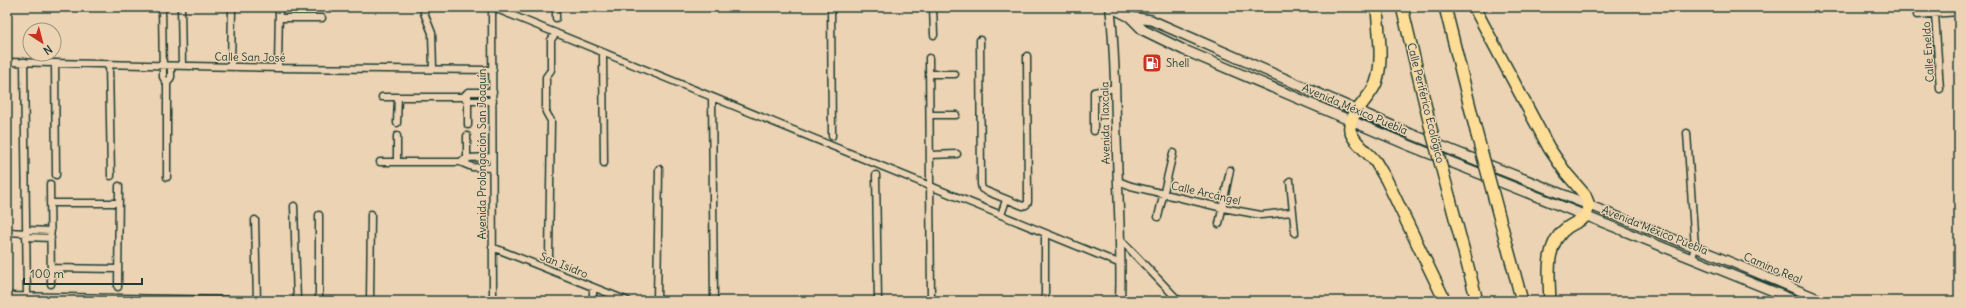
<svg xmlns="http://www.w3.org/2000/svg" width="1966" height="308" viewBox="0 0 1966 308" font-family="Delius,sans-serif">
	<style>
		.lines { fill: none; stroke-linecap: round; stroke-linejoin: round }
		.minor-casing { stroke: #1f3d34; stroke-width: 9 }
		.tertiary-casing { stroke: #1f3d34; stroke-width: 11 }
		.secondary-casing { stroke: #1f3d34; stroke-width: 12 }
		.trunk-casing { stroke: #1f3d34; stroke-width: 14 }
		.minor { stroke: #ebd3b3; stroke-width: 6 }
		.tertiary { stroke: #ebd3b3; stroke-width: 8 }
		.secondary { stroke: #ebd3b3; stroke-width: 9 }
		.trunk { stroke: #fedd96; stroke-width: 11 }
		.trunk-bridge-casing { stroke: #1f3d34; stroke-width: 14; stroke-linecap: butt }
		.trunk-bridge { stroke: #fedd96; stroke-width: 11 }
		.labels { text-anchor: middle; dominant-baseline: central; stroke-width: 3; stroke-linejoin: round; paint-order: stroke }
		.street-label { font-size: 11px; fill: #1f3d34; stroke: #ebd3b3 }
		.poi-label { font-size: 11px; fill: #1f3d34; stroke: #ebd3b3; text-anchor: start }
	</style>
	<rect width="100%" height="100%" fill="#ebd3b3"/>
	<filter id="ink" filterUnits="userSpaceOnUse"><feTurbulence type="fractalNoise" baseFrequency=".025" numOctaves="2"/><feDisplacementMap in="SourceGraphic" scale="8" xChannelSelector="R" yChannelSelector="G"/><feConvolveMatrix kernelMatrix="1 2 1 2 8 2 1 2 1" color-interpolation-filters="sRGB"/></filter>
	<g filter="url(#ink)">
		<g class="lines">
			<!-- minor casing -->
			<g class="minor-casing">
				<path id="minor" d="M 162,7 L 163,77 L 167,84
					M 181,7 L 182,66
					M 424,7 L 424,13 L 432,33 L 433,69
					M 831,7 L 832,136
					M 933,7 L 934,35
					M 1935,14 L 1940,89
					M 1917,15 L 1959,12
					M 279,18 L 322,18
					M 556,18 L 556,7
					M 980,40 L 981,184 L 982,189 L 986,191 L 1023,206 L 1026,205 L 1028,202 L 1027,56
					M 929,58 L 931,301
					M 7,62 L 278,68 L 493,70
					M 24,62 L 27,297
					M 55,63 L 56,175
					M 109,64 L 111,176
					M 231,67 L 232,7
					M 278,68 L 279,7
					M 929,74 L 955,74
					M 465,95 L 468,92 L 493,92
					M 382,97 L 463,97 L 468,101 L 493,101
					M 712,97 L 714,301
					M 930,115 L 956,115
					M 397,123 L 398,97
					M 468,125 L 468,92
					M 1094,131 L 1094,92 L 1115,88
					M 1687,133 L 1695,247 L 1692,258
					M 930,155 L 957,154
					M 467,160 L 467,136
					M 380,162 L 460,162 L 472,167 L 492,168
					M 397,162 L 397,136
					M 460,162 L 467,158 L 492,157
					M 604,163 L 603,56 L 605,53
					M 876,175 L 878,301
					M 167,177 L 167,84 L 171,77 L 171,66
					M 1118,181 L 1131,186 L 1223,208 L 1261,215 L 1292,212
					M 1290,181 L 1295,233
					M 50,184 L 51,284
					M 50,203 L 118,203
					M 294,206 L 297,301
					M 1001,215 L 1006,200
					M 1158,217 L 1173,153
					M 255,220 L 257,301
					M 1219,224 L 1230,170
					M 26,230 L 51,231
					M 7,232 L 26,233
					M 1045,234 L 1045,301
					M 26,237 L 51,238
					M 1120,239 L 1179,301
					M 492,247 L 628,301
					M 549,256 L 551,121 L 546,112 L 546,77 L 551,70 L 551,40 L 556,33
					M 51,268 L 118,269
					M 118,287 L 119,186
					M 593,287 L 593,301
					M 7,296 L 286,301
					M 319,301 L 319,215
					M 370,301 L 371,214
					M 493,301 L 492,7 L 1121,264
					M 657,301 L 659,169"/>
			</g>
			<!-- tertiary casing -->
			<g class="tertiary-casing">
				<path id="tertiary" d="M 1110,7 C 1116,55 1115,104 1117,152 C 1118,202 1122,251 1120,301
					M 1589,205 L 1714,255 L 1824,301
					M 1586,216 L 1797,301"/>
			</g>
			<!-- secondary casing -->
			<g class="secondary-casing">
				<path id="secondary" d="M 1110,7 L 1130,17 L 1143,30 L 1184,50 L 1408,145 L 1586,216
					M 1130,17 L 1151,20 L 1411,134 L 1589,205"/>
			</g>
			<!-- trunk casing -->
			<g class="trunk-casing">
				<path id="trunk" d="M 1377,7 C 1378,31 1384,60 1376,83 C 1371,97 1347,116 1350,130 C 1353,142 1367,151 1375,161 C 1379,167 1382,173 1386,179 L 1445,301
					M 1402,7 L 1430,125
					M 1445,7 L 1477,135
					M 1474,7 L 1549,148 L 1566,173 L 1585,195 L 1589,205 L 1586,216 C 1580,221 1574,223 1568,227 C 1544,243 1549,276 1550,301
					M 1492,190 L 1522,301
					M 1450,199 L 1477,301"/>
			</g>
			<!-- minor -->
			<use href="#minor" class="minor"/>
			<!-- tertiary -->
			<use href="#tertiary" class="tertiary"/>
			<!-- secondary -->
			<use href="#secondary" class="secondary"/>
			<!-- trunk -->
			<use href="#trunk" class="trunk"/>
			<!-- trunk-bridge casing -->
			<g class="trunk-bridge-casing">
				<path id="trunk-bridge" d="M 1430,125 L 1450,199
					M 1477,135 L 1492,190"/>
			</g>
			<!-- trunk-bridge -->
			<use href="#trunk-bridge" class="trunk-bridge"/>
		</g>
	</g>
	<!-- icons -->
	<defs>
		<g id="fuel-square" transform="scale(1)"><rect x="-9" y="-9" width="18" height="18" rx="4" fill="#c8321e" stroke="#ebd3b3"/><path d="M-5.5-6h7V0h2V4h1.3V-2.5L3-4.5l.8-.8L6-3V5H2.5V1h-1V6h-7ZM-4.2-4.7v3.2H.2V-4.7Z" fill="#fff"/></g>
	</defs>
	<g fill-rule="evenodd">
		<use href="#fuel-square" x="1152" y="63"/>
	</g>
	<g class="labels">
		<!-- street labels -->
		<g class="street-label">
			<text transform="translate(1928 52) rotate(-94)">Calle Eneldo</text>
			<text transform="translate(250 57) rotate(1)">Calle San José</text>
			<text transform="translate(1426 103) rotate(76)">Calle Periférico Ecológico</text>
			<text transform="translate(1355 109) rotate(23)">Avenida México Puebla</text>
			<text transform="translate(1105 123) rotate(-91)">Avenida Tlaxcala</text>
			<text transform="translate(482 154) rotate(-90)">Avenida Prolongación San Joaquín</text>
			<text transform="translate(1206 193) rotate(13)">Calle Arcángel</text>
			<text transform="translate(1655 230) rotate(22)">Avenida México Puebla</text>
			<text transform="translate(564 265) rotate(22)">San Isidro</text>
			<text transform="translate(1773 268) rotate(23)">Camino Real</text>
		</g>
		<!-- poi labels -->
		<g class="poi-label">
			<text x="1166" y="63">Shell</text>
		</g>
	</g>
	<!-- margin -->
	<rect width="1966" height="308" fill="none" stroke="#ebd3b3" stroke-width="24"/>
	<rect x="12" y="12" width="1942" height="284" fill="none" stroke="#1f3d34" stroke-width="1.5" filter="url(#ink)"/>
	<!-- north arrow -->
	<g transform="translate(42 42) rotate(144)"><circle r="19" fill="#ebd3b3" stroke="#999780"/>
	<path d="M0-3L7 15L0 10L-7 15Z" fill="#c8321e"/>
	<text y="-6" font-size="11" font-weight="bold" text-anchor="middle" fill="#1f3d34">N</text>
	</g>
	<!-- scale -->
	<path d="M24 278v6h118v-6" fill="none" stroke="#1f3d34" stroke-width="2"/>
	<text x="30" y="278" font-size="12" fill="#1f3d34" stroke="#ebd3b3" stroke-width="3" paint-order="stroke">100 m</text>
</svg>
